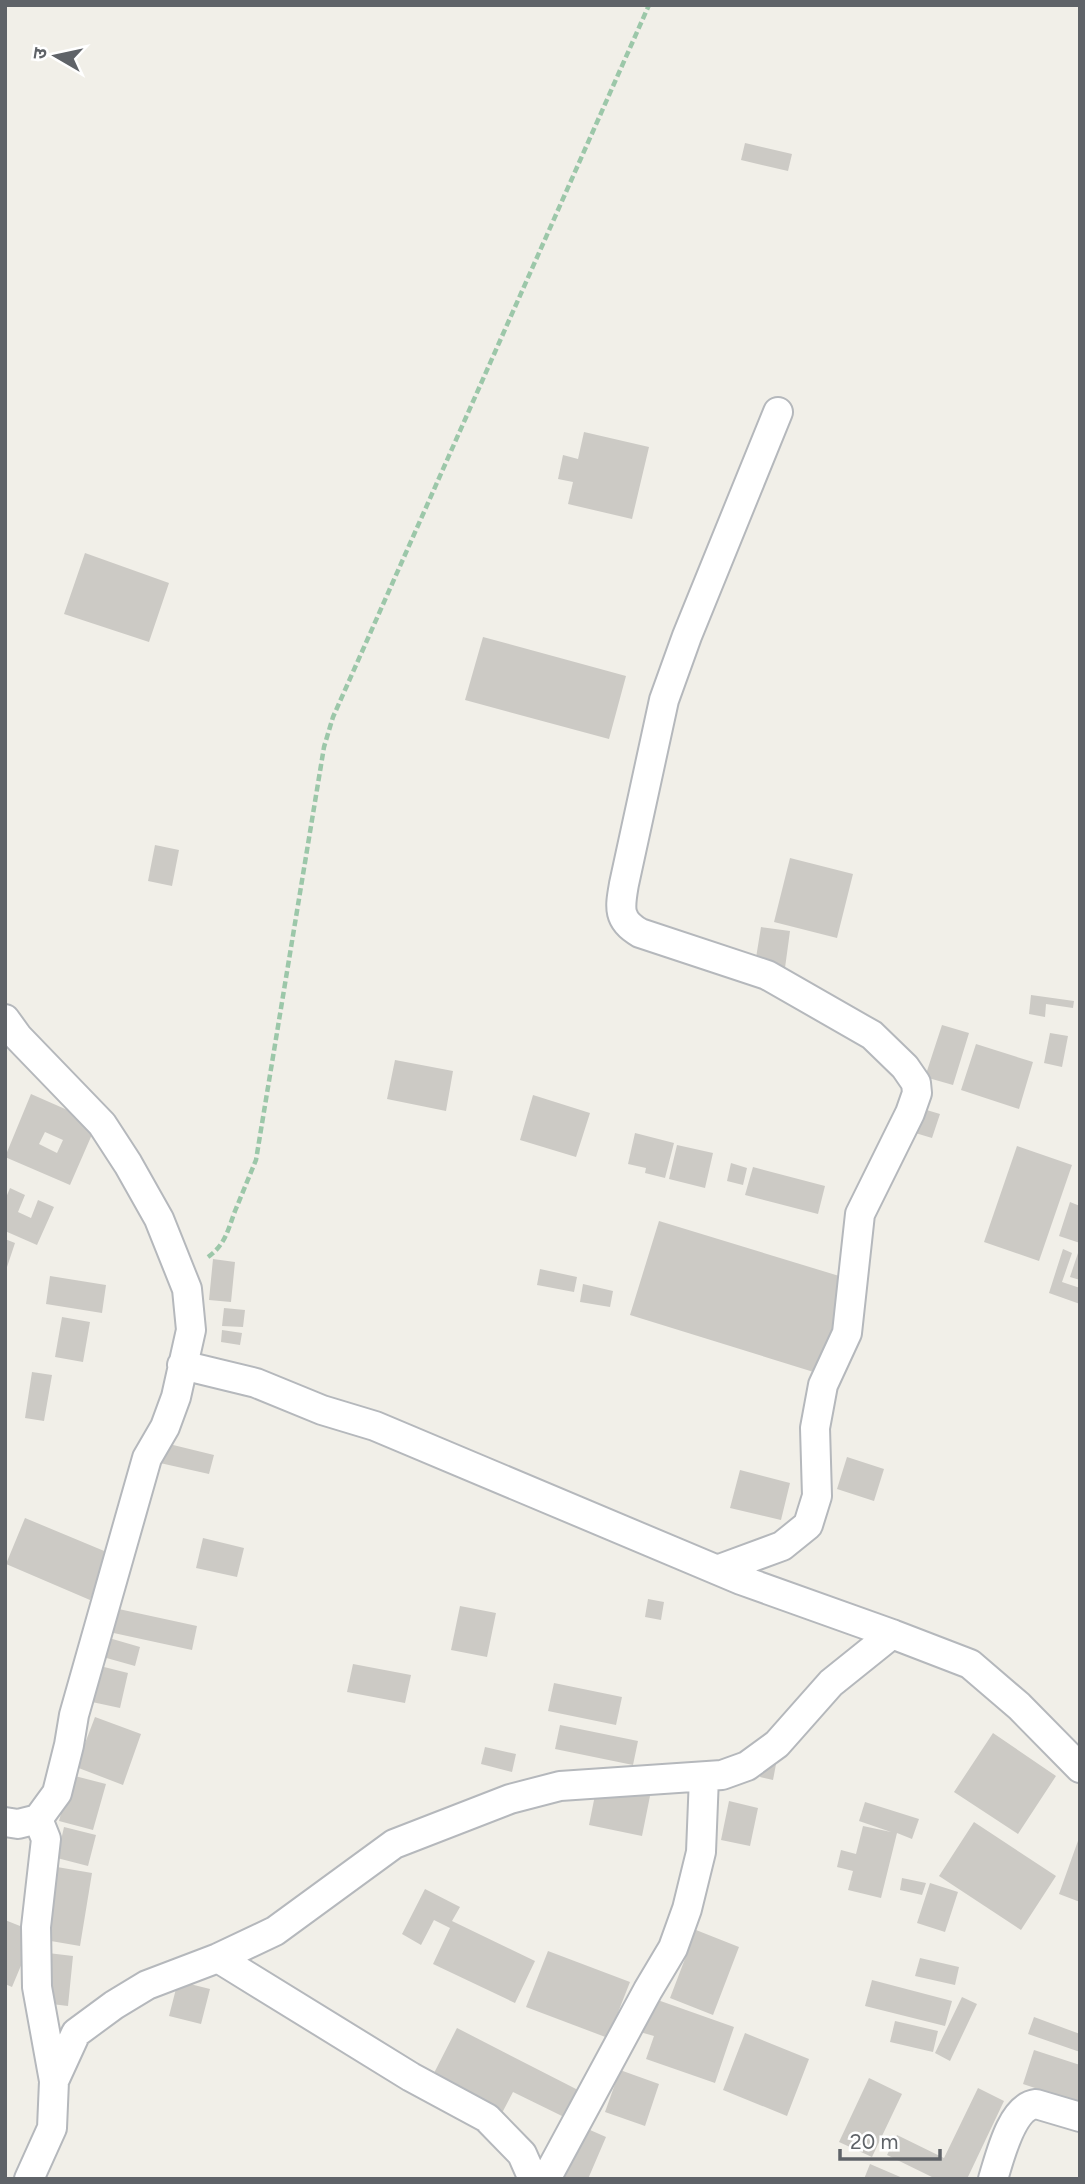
<svg xmlns="http://www.w3.org/2000/svg" width="1085" height="2184" viewBox="0 0 1085 2184" font-family="Figtree,'Noto Sans Devanagari',sans-serif">
	<style>
		.building { fill: #cccac5; fill-rule: evenodd }
		.lines { fill: none; stroke-linecap: round; stroke-linejoin: round }
		.minor-casing { stroke: #b5b8bc; stroke-width: 32 }
		.path { stroke: #9cc7a9; stroke-width: 4.5; stroke-dasharray: 7 3.5; stroke-linecap: butt }
		.minor { stroke: #fff; stroke-width: 28 }
	</style>
	<rect width="100%" height="100%" fill="#f1efe8"/>
	<!-- building -->
	<path class="building" d="M 745,143 L 792,154 L 788,171 L 741,160 Z
		M 584,432 L 649,447 L 632,519 L 568,504 L 573,482 L 558,479 L 563,455 L 578,459 Z
		M 85,553 L 169,583 L 149,642 L 64,614 Z
		M 483,637 L 626,676 L 609,739 L 465,700 Z
		M 155,845 L 179,850 L 172,886 L 148,881 Z
		M 790,858 L 853,874 L 837,938 L 774,922 Z
		M 761,927 L 790,931 L 785,968 L 755,964 Z
		M 1031,995 L 1074,1001 L 1073,1008 L 1046,1004 L 1045,1017 L 1029,1014 Z
		M 942,1025 L 969,1033 L 953,1085 L 925,1077 Z
		M 1050,1033 L 1068,1036 L 1062,1067 L 1044,1063 Z
		M 976,1044 L 1033,1062 L 1019,1109 L 961,1090 Z
		M 395,1060 L 453,1071 L 446,1111 L 387,1099 Z
		M 31,1094 L 97,1123 L 70,1185 L 5,1157 ZM 45,1132 L 63,1140 L 57,1153 L 39,1144 Z
		M 533,1095 L 590,1113 L 576,1157 L 520,1140 Z
		M 920,1108 L 940,1114 L 932,1138 L 912,1132 Z
		M 635,1133 L 674,1143 L 665,1178 L 645,1173 L 646,1168 L 628,1164 Z
		M 677,1145 L 713,1153 L 705,1188 L 669,1179 Z
		M 1017,1146 L 1072,1165 L 1039,1261 L 984,1242 Z
		M 731,1163 L 747,1168 L 743,1185 L 727,1181 Z
		M 753,1167 L 825,1186 L 818,1214 L 745,1195 Z
		M 10,1188 L 25,1195 L 18,1212 L 31,1218 L 38,1200 L 54,1207 L 37,1245 L 5,1231 L 5,1200 Z
		M 1070,1202 L 1080,1206 L 1080,1243 L 1059,1236 Z
		M 659,1221 L 849,1279 L 820,1374 L 630,1315 Z
		M 5,1239 L 15,1243 L 6,1270 L 5,1270 Z
		M 1063,1249 L 1072,1253 L 1062,1282 L 1080,1288 L 1080,1304 L 1049,1293 Z
		M 1079,1250 L 1080,1250 L 1080,1280 L 1070,1277 Z
		M 213,1259 L 235,1262 L 231,1302 L 209,1300 Z
		M 540,1269 L 577,1277 L 574,1292 L 537,1285 Z
		M 50,1276 L 106,1285 L 102,1313 L 46,1304 Z
		M 583,1284 L 613,1291 L 610,1307 L 580,1302 Z
		M 224,1308 L 245,1310 L 243,1327 L 222,1326 Z
		M 62,1317 L 90,1322 L 83,1362 L 55,1357 Z
		M 222,1330 L 242,1333 L 240,1345 L 221,1342 Z
		M 32,1372 L 52,1375 L 44,1421 L 25,1418 Z
		M 165,1443 L 214,1455 L 209,1474 L 160,1463 Z
		M 847,1457 L 884,1469 L 874,1501 L 837,1489 Z
		M 740,1470 L 790,1483 L 781,1520 L 730,1508 Z
		M 25,1518 L 109,1553 L 90,1600 L 6,1564 Z
		M 203,1538 L 244,1548 L 237,1577 L 196,1568 Z
		M 648,1599 L 664,1602 L 661,1620 L 645,1617 Z
		M 460,1606 L 496,1613 L 487,1657 L 451,1650 Z
		M 114,1608 L 197,1626 L 192,1650 L 109,1632 Z
		M 109,1638 L 140,1647 L 135,1666 L 103,1657 Z
		M 353,1664 L 411,1675 L 405,1703 L 347,1692 Z
		M 100,1666 L 128,1673 L 120,1708 L 92,1702 Z
		M 554,1683 L 622,1697 L 616,1725 L 548,1711 Z
		M 95,1717 L 141,1734 L 123,1785 L 76,1767 Z
		M 560,1725 L 638,1741 L 633,1765 L 555,1749 Z
		M 993,1733 L 1056,1776 L 1018,1834 L 954,1792 Z
		M 485,1747 L 516,1754 L 512,1772 L 481,1764 Z
		M 764,1756 L 777,1759 L 773,1780 L 760,1777 Z
		M 71,1775 L 106,1784 L 93,1830 L 59,1821 Z
		M 597,1785 L 650,1796 L 642,1836 L 589,1825 Z
		M 729,1801 L 758,1808 L 750,1846 L 721,1840 Z
		M 865,1802 L 919,1819 L 912,1839 L 897,1833 L 881,1898 L 848,1890 L 853,1871 L 837,1867 L 841,1850 L 856,1854 L 863,1826 L 891,1832 L 859,1821 Z
		M 974,1822 L 1056,1876 L 1021,1930 L 939,1876 Z
		M 64,1827 L 96,1835 L 88,1866 L 57,1858 Z
		M 1079,1838 L 1080,1838 L 1080,1902 L 1059,1894 Z
		M 57,1867 L 92,1873 L 80,1946 L 45,1940 Z
		M 902,1878 L 926,1883 L 922,1895 L 900,1890 Z
		M 930,1883 L 958,1892 L 945,1932 L 917,1923 Z
		M 425,1889 L 460,1907 L 452,1921 L 535,1961 L 515,2003 L 433,1964 L 450,1928 L 434,1920 L 421,1945 L 402,1934 Z
		M 5,1920 L 35,1932 L 12,1987 L 5,1984 Z
		M 696,1930 L 739,1947 L 713,2015 L 670,1998 Z
		M 548,1951 L 630,1982 L 608,2038 L 526,2007 Z
		M 48,1953 L 73,1956 L 68,2006 L 43,2003 Z
		M 920,1958 L 959,1967 L 955,1985 L 915,1976 Z
		M 872,1980 L 952,2001 L 945,2026 L 865,2006 Z
		M 178,1981 L 210,1989 L 201,2024 L 169,2016 Z
		M 962,1997 L 977,2004 L 950,2061 L 935,2053 Z
		M 652,1998 L 734,2027 L 715,2083 L 646,2059 L 654,2036 L 640,2032 Z
		M 1034,2017 L 1080,2034 L 1080,2052 L 1028,2034 Z
		M 895,2021 L 938,2031 L 933,2052 L 890,2042 Z
		M 457,2028 L 578,2090 L 564,2117 L 513,2092 L 502,2113 L 432,2077 Z
		M 745,2033 L 809,2059 L 787,2116 L 723,2090 Z
		M 1034,2050 L 1080,2065 L 1080,2103 L 1023,2084 Z
		M 620,2070 L 659,2084 L 645,2126 L 605,2112 Z
		M 869,2078 L 902,2094 L 872,2157 L 839,2142 Z
		M 978,2088 L 1004,2101 L 967,2179 L 936,2179 L 887,2155 L 897,2135 L 944,2158 Z
		M 581,2126 L 606,2137 L 588,2179 L 558,2179 Z
		M 870,2164 L 905,2179 L 864,2179 Z"/>
	<g class="lines">
		<!-- minor casing -->
		<g class="minor-casing">
			<path id="minor" d="M 5,1019 L 18,1037 L 102,1124 L 128,1164 L 159,1219 L 187,1289 L 191,1330 L 176,1397 L 165,1427 L 147,1458 L 74,1715 L 69,1745 L 57,1793 L 38,1819 L 18,1824 L 5,1822
				M 182,1365 L 256,1383 L 322,1410 L 375,1426 L 741,1580 L 892,1634 L 970,1664 L 1019,1706 L 1080,1768
				M 717,1570 L 782,1546 L 808,1525 L 817,1496 L 815,1428 L 823,1385 L 847,1333 L 860,1214 L 910,1113 L 917,1093 L 916,1083 L 905,1067 L 872,1035 L 767,975 L 640,933 C 617,920 620,907 624,884 L 664,700 L 687,636 L 778,412
				M 38,1819 L 46,1839 L 36,1927 L 37,1987 L 54,2081
				M 218,1958 L 411,2077 L 487,2118 L 522,2154 L 533,2179
				M 29,2179 L 52,2128 L 54,2081 L 76,2033 L 114,2005 L 147,1985 L 218,1958 L 275,1931 L 394,1844 L 510,1799 L 560,1786 L 722,1775 L 747,1766 L 777,1744 L 831,1683 L 892,1634
				M 546,2179 L 648,1990 L 673,1948 L 687,1909 L 701,1852 L 704,1777
				M 993,2179 C 1000,2157 1011,2107 1036,2104 L 1080,2117"/>
		</g>
		<!-- path -->
		<path class="path" d="M 208,1257 C 225,1245 228,1230 235,1211 C 242,1194 249,1177 256,1160 L 324,747 L 333,717 L 649,5"/>
		<!-- minor -->
		<use href="#minor" class="minor"/>
	</g>
	<!-- border -->
	<rect width="1085" height="2184" fill="none" stroke="#5f6368" stroke-width="14"/>
	<!-- north arrow -->
	<g transform="translate(56 56) rotate(279)" stroke="#ffffff" stroke-width="5" paint-order="stroke">
	<path d="M0-5L12 26L0 18L-12 26Z" fill="#5f6368"/>
	<text y="-10" font-size="19" font-weight="bold" text-anchor="middle" fill="#5f6368">उ</text>
	</g>
	<!-- scale -->
	<path d="M840 2149v10h100v-10" fill="none" stroke="#5f6368" stroke-width="3.5"/>
	<text x="850" y="2149" font-size="21" fill="#5f6368" stroke="#ffffff" stroke-width="5" paint-order="stroke">20 m</text>
</svg>
